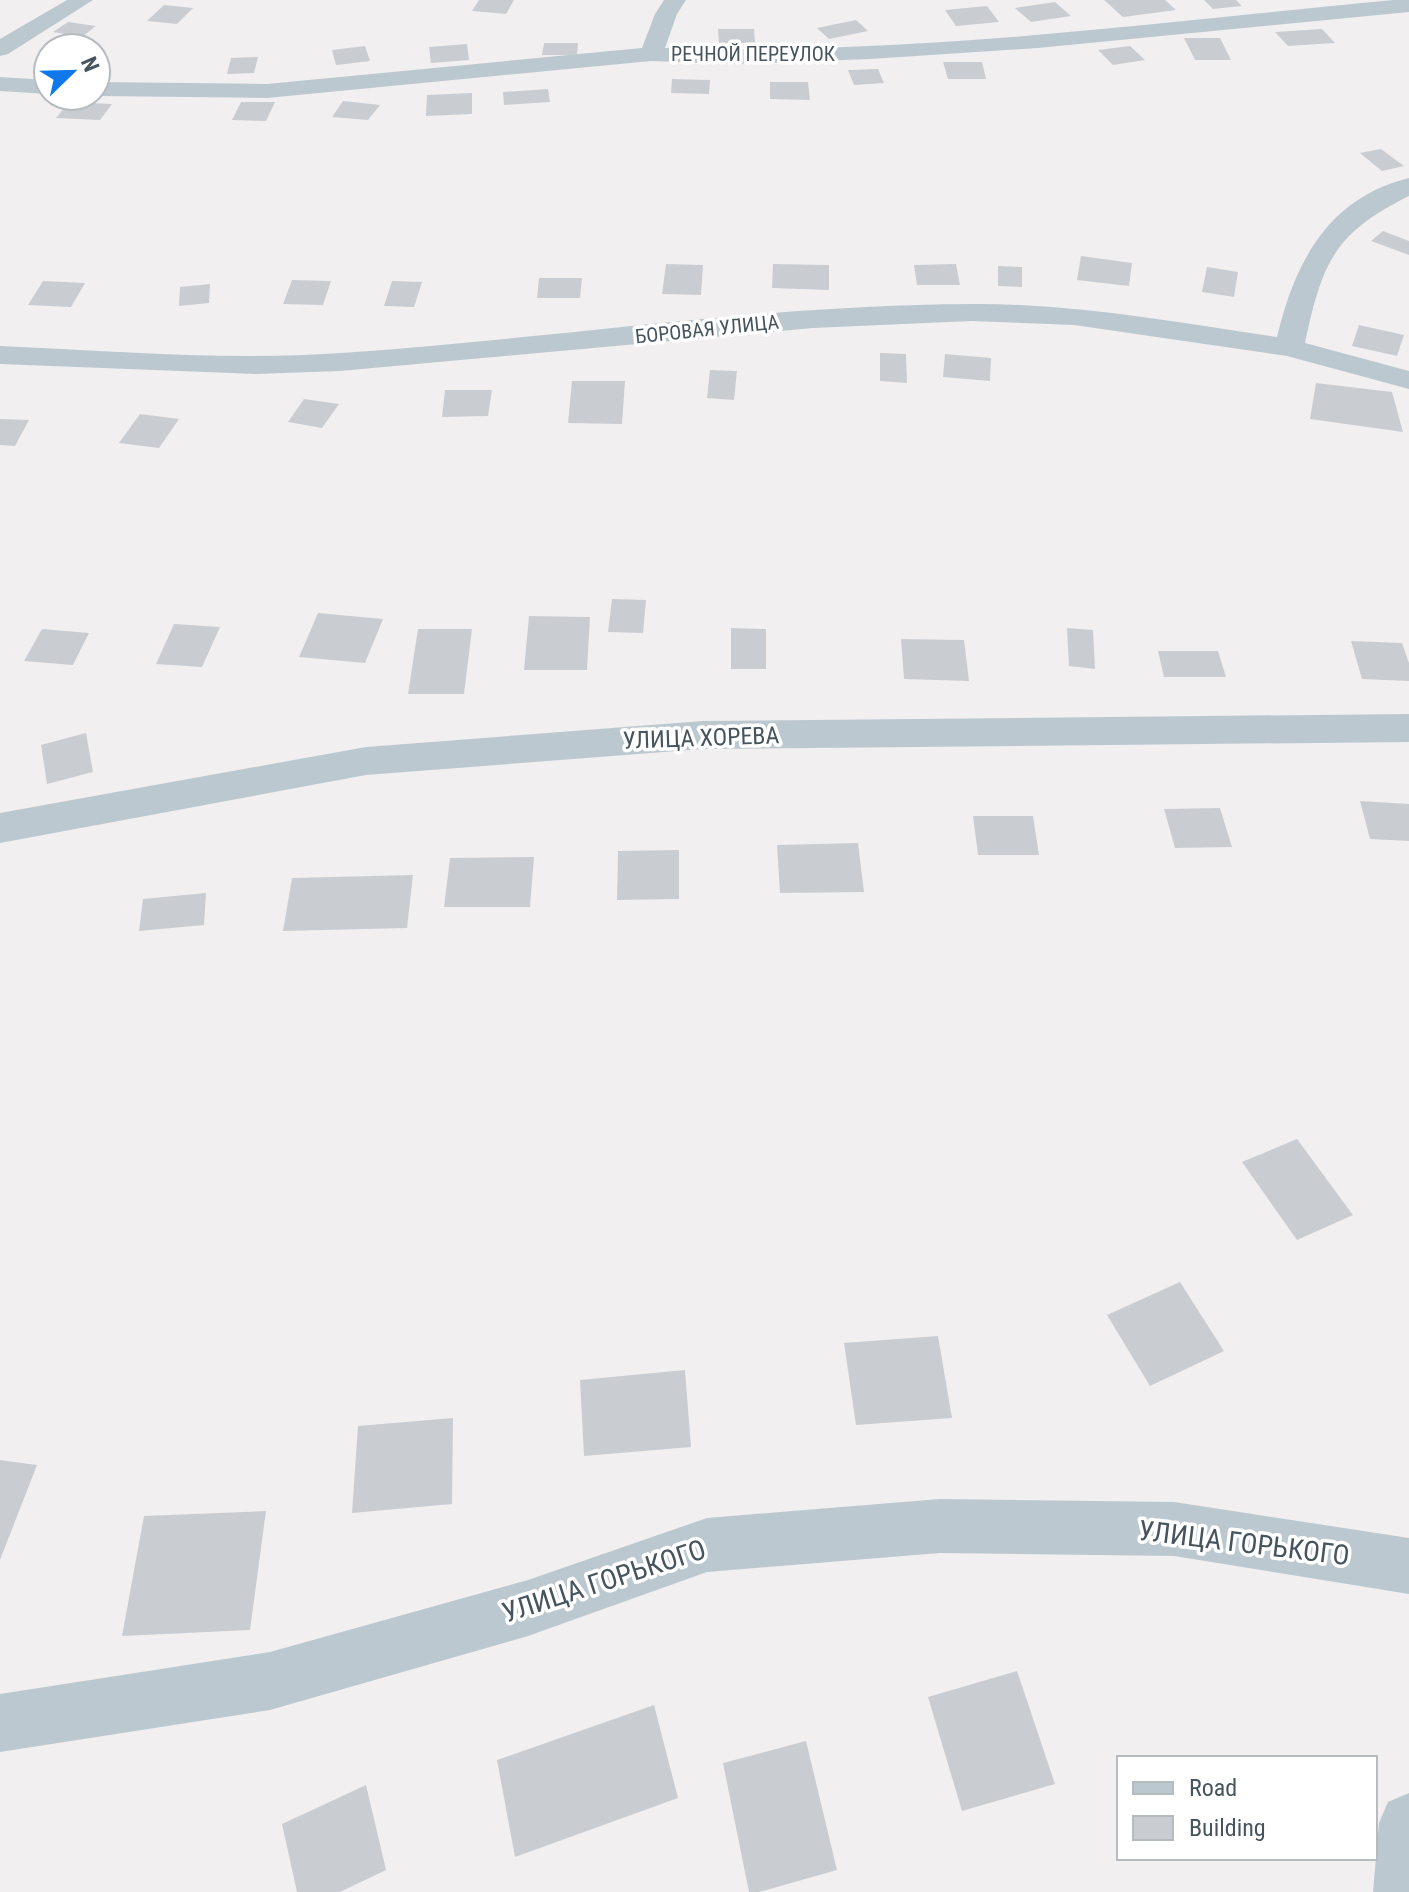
<svg xmlns="http://www.w3.org/2000/svg" width="1409" height="1892" viewBox="0 0 1409 1892" font-family="'Roboto Condensed',sans-serif">
	<style>
		.building { fill: #c9cdd2 }
		.lines { fill: none; stroke-linecap: round; stroke-linejoin: round }
		.street { fill: #bcc8cf; fill-rule: evenodd }
		.labels { text-anchor: middle; dominant-baseline: central; stroke-width: 7; stroke-linejoin: round; paint-order: stroke }
		.far-street-label { font-size: 20px; fill: #46545e; stroke: #fff }
		.street-label { font-size: 24px; fill: #46545e; stroke: #fff }
		.near-street-label { font-size: 28px; fill: #46545e; stroke: #fff }
	</style>
	<rect width="100%" height="100%" fill="#f2eff0"/>
	<!-- building -->
	<path class="building" d="M 479,0 L 514,0 L 506,14 L 472,11 Z
		M 1104,0 L 1165,0 L 1176,10 L 1123,17 Z
		M 1204,0 L 1236,0 L 1242,6 L 1213,9 Z
		M 1055,2 L 1071,16 L 1031,22 L 1015,8 Z
		M 164,5 L 193,8 L 177,24 L 147,21 Z
		M 987,6 L 999,22 L 956,26 L 945,10 Z
		M 856,20 L 868,31 L 829,39 L 817,28 Z
		M 68,22 L 96,26 L 82,37 L 53,32 Z
		M 718,29 L 754,29 L 755,43 L 719,43 Z
		M 1322,29 L 1335,43 L 1288,46 L 1275,32 Z
		M 1184,38 L 1220,38 L 1231,60 L 1195,60 Z
		M 544,43 L 578,43 L 577,55 L 542,55 Z
		M 467,44 L 469,60 L 431,63 L 429,47 Z
		M 365,46 L 370,61 L 336,65 L 332,50 Z
		M 1130,46 L 1145,60 L 1113,65 L 1098,50 Z
		M 258,57 L 254,73 L 227,74 L 231,58 Z
		M 943,62 L 982,62 L 986,79 L 948,79 Z
		M 878,69 L 884,83 L 854,85 L 848,70 Z
		M 672,79 L 710,80 L 709,94 L 671,93 Z
		M 770,82 L 808,82 L 810,100 L 770,99 Z
		M 548,89 L 550,102 L 504,105 L 503,92 Z
		M 472,93 L 472,114 L 426,116 L 427,95 Z
		M 343,101 L 380,105 L 368,120 L 332,117 Z
		M 69,102 L 112,104 L 100,120 L 56,118 Z
		M 241,102 L 275,102 L 266,121 L 232,120 Z
		M 1381,149 L 1404,166 L 1382,171 L 1360,153 Z
		M 1383,231 L 1409,241 L 1409,255 L 1371,241 Z
		M 1081,256 L 1132,263 L 1129,286 L 1077,280 Z
		M 666,264 L 703,265 L 701,295 L 662,294 Z
		M 773,264 L 829,265 L 829,290 L 772,288 Z
		M 956,264 L 960,285 L 917,285 L 914,265 Z
		M 998,266 L 1022,267 L 1022,287 L 998,286 Z
		M 1207,267 L 1238,272 L 1234,297 L 1202,292 Z
		M 539,278 L 582,278 L 580,298 L 537,298 Z
		M 292,280 L 331,281 L 323,305 L 283,304 Z
		M 43,281 L 85,283 L 71,307 L 28,305 Z
		M 392,281 L 422,282 L 414,307 L 384,306 Z
		M 210,284 L 209,303 L 179,306 L 180,287 Z
		M 1359,325 L 1404,335 L 1397,356 L 1352,346 Z
		M 880,353 L 906,354 L 907,383 L 880,381 Z
		M 945,354 L 991,358 L 990,381 L 943,377 Z
		M 710,370 L 737,371 L 734,400 L 707,398 Z
		M 572,381 L 625,381 L 622,424 L 568,423 Z
		M 1316,383 L 1392,392 L 1403,432 L 1310,419 Z
		M 445,390 L 492,390 L 488,416 L 442,417 Z
		M 304,399 L 339,404 L 322,428 L 288,422 Z
		M 140,414 L 179,419 L 159,448 L 119,443 Z
		M 0,419 L 29,420 L 15,446 L 0,445 Z
		M 612,599 L 646,600 L 643,633 L 608,632 Z
		M 318,613 L 383,619 L 365,663 L 299,657 Z
		M 529,616 L 590,617 L 587,670 L 524,670 Z
		M 174,624 L 220,627 L 202,667 L 156,664 Z
		M 731,628 L 766,629 L 766,669 L 731,669 Z
		M 1067,628 L 1093,630 L 1095,669 L 1069,666 Z
		M 42,629 L 89,633 L 73,665 L 24,661 Z
		M 418,629 L 472,629 L 464,694 L 408,694 Z
		M 901,639 L 964,640 L 969,681 L 904,679 Z
		M 1351,641 L 1402,643 L 1409,663 L 1409,681 L 1362,679 Z
		M 1158,651 L 1218,651 L 1226,677 L 1164,677 Z
		M 86,733 L 93,772 L 47,784 L 41,745 Z
		M 1360,801 L 1409,804 L 1409,841 L 1370,839 Z
		M 1220,808 L 1232,847 L 1175,848 L 1164,809 Z
		M 973,816 L 1033,816 L 1039,855 L 978,855 Z
		M 858,843 L 864,892 L 780,893 L 777,845 Z
		M 679,850 L 679,899 L 617,900 L 618,851 Z
		M 534,857 L 530,907 L 444,907 L 450,858 Z
		M 413,875 L 407,928 L 283,931 L 292,878 Z
		M 206,893 L 204,925 L 139,931 L 143,899 Z
		M 1297,1139 L 1353,1215 L 1297,1240 L 1242,1162 Z
		M 1180,1282 L 1224,1351 L 1150,1386 L 1107,1315 Z
		M 938,1336 L 952,1418 L 856,1425 L 844,1343 Z
		M 685,1370 L 691,1447 L 584,1456 L 580,1380 Z
		M 453,1418 L 452,1504 L 352,1513 L 358,1426 Z
		M 0,1460 L 37,1465 L 0,1560 Z
		M 266,1511 L 250,1630 L 122,1636 L 144,1516 Z
		M 1017,1671 L 1055,1784 L 962,1811 L 928,1697 Z
		M 654,1705 L 678,1798 L 515,1857 L 497,1760 Z
		M 806,1741 L 837,1870 L 759,1892 L 749,1892 L 723,1763 Z
		M 366,1785 L 386,1870 L 340,1892 L 297,1892 L 282,1824 Z"/>
	<g class="lines">
		<!-- street -->
		<path class="street" d="M 67,0 L 93,0 L 8,54 L 0,56 L 0,39 Z
			M 664,0 L 686,0 L 677,14 L 665,48 C 908,56 1152,23 1393,0 L 1409,0 L 1409,12 L 1038,48 L 870,59 L 735,64 L 651,61 L 267,98 L 96,96 L 96,82 L 267,84 L 642,48 L 655,14 Z
			M 0,77 L 48,80 L 48,94 L 0,91 Z
			M 1409,178 L 1409,196 C 1334,233 1322,263 1305,343 L 1409,371 L 1409,389 L 1287,356 L 1074,325 L 971,321 L 813,328 L 340,371 L 256,374 L 0,364 L 0,346 C 113,351 228,361 341,353 C 551,339 760,305 970,304 C 1073,303 1175,322 1277,337 C 1295,262 1328,198 1409,178 Z
			M 1409,714 L 1409,742 L 703,749 L 366,775 L 0,843 L 0,813 L 366,747 L 703,721 Z
			M 940,1499 L 1174,1502 L 1409,1538 L 1409,1594 L 1174,1556 L 940,1553 L 707,1572 L 528,1636 L 270,1710 L 0,1752 L 0,1694 L 270,1652 L 528,1580 L 707,1518 Z
			M 1409,1793 L 1409,1892 L 1373,1892 L 1379,1823 L 1388,1802 Z"/>
	</g>
	<g class="labels">
		<!-- far-street labels -->
		<g class="far-street-label">
			<text x="753" y="54">РЕЧНОЙ ПЕРЕУЛОК</text>
			<text transform="translate(707 329) rotate(-6)">БОРОВАЯ УЛИЦА</text>
		</g>
		<!-- street labels -->
		<g class="street-label">
			<text transform="translate(701 738) rotate(-2)">УЛИЦА ХОРЕВА</text>
		</g>
		<!-- near-street labels -->
		<g class="near-street-label">
			<text transform="translate(1244 1543) rotate(7)">УЛИЦА ГОРЬКОГО</text>
			<text transform="translate(604 1581) rotate(-18)">УЛИЦА ГОРЬКОГО</text>
		</g>
	</g>
	<!-- legend -->
	<rect x="1117" y="1756" width="260" height="104" fill="#ffffff" stroke="#b5bbbf" stroke-width="2"/>
	<rect x="1133" y="1782" width="40" height="12" fill="#bcc8cf" stroke="#b5bbbf" stroke-width="2"/>
	<text x="1189" y="1796" font-size="24" fill="#46545e">Road</text>
	<rect x="1133" y="1816" width="40" height="24" fill="#c9cdd2" stroke="#b5bbbf" stroke-width="2"/>
	<text x="1189" y="1836" font-size="24" fill="#46545e">Building</text>
	<!-- north arrow -->
	<g transform="translate(72 72) rotate(67)"><circle r="38" fill="#ffffff" stroke="#b5bbbf" stroke-width="2"/>
	<path d="M0-6L14 30L0 20L-14 30Z" fill="#0f78ed"/>
	<text y="-12" font-size="22" font-weight="bold" text-anchor="middle" fill="#46545e">N</text>
	</g>
</svg>
